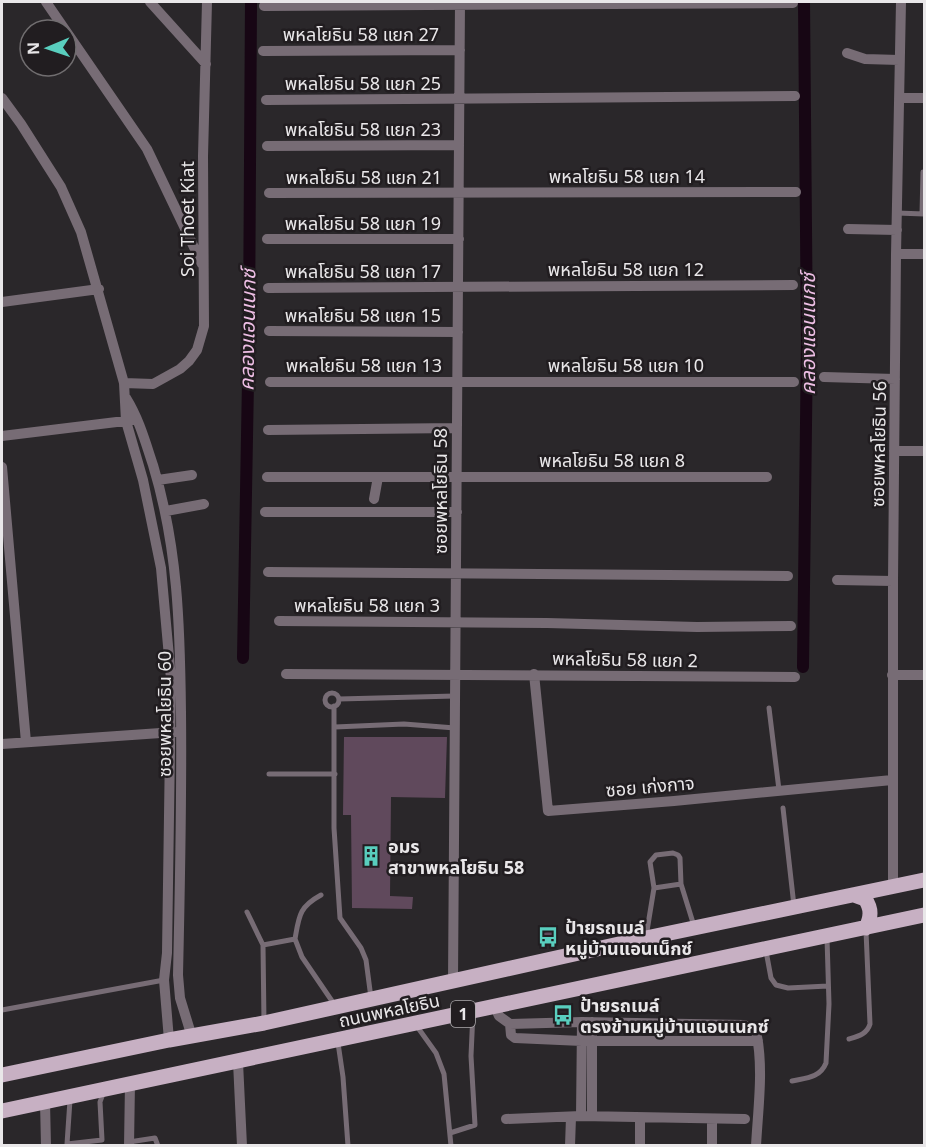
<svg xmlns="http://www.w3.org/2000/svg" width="926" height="1147" viewBox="0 0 926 1147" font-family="'Noto Sans','Noto Sans Thai',sans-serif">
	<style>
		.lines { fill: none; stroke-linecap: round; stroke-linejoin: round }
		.canal { stroke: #170614; stroke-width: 12 }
		.building { fill: #60495c }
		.lane { stroke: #776c75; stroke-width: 5 }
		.street { stroke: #776c75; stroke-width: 10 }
		.primary { stroke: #c7b0c3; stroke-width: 15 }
		.labels { text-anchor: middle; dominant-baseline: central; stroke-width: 5; stroke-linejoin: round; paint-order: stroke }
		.shield { fill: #211d20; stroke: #adaaad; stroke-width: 1.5 }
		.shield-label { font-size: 16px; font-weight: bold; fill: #e9e7e9 }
		.street-label { font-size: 18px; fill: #e9e7e9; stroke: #211d20 }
		.poi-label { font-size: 18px; font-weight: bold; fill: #e9e7e9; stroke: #211d20; text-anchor: start }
		.water-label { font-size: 20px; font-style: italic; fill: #edbee4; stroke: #211d20 }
	</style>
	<rect width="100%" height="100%" fill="#2a272a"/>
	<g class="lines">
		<!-- canal -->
		<path class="canal" d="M 243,658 L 249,326 L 251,2
			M 803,667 L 807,343 L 804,2"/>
	</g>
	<!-- building -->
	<path class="building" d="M 344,737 L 447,737 L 445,798 L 391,797 L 390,896 L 413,897 L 412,909 L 352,908 L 351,815 L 343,815 Z
		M 552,931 L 553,941 L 544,943 L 542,933 Z"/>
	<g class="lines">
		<!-- lane -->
		<path class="lane" d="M 897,213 L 924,214
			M 922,214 L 923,172
			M325 700a7 7 0 1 1 14 0a7 7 0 1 1-14 0Z
			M 339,699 L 455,696
			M 334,706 L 334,828 L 340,918 L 361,948 L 366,960 L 371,998
			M 769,708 L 779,790
			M 335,727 L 404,724 L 455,728
			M 269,774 L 335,774
			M 783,808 L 794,906
			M 654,888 L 650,862 L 656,855 L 673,853 L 678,855 L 680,858 L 681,884
			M 247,912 L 263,945
			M 646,937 L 654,888 L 681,884 L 694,926
			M 295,939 C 299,916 299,907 321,895
			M 766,951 L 771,978 L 776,985 L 788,988 L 828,986
			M 2,1010 L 164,980
			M 264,1022 L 263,945 L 295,939 L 302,957 L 334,1004
			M 416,1025 L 436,1053 L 444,1074 L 451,1146
			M 849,1039 C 859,1036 867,1034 870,1024 L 866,931
			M 338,1043 L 343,1077 L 348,1146
			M 792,1081 C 806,1078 820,1078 826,1063 L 829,1004 L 827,938
			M 70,1100 L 67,1144 L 102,1140 L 100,1102 L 104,1091
			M 450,1133 L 475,1125 L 471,1056 L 473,1012
			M 129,1142 L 155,1138 L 158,1146"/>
		<!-- street -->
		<path class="street" d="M 46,2 L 147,149 L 202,264
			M 150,2 L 206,64
			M 264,6 L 793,3
			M 263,51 L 460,50
			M 847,53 L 865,59 L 899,60
			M 2,98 L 21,124 L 61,187 L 81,232 L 124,383 L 126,421 L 143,480 L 161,568 L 171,679 L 167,953 L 164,980 L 169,1040
			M 899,98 L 924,98
			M 266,100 L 795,96
			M 267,146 L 459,145
			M 269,193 L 796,192
			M 848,229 L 897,230
			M 267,239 L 459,239
			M 896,254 L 924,254
			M 268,288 L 793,285
			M 2,302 L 99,289
			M 269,331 L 458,332
			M 824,377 L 895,379
			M 270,382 L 794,382
			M 124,383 L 153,384 L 180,369 L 189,361 L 197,350 L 204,326 L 203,156 L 207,2
			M 126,398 C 139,419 145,441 153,465 C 178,547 180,626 181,712 C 182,799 180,887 178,975 L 180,998 L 192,1037
			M 268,430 L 457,428
			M 2,436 L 133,420
			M 894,451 L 924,451
			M 2,467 L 26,742
			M 267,477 L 767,477
			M 158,480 L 192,475
			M 374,499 L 378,477
			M 166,511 L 204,504
			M 265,512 L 457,512
			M 268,572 L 788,576
			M 837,580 L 893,581
			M 279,621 L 547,623 L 697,627 L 791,626
			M 286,674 L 795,677
			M 534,674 L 548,811 L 674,801 L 892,780
			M 892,675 L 924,675
			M 2,744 L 175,732
			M 893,886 L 893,581 L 896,254 L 901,2
			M 453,981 L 460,2
			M 495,1007 L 499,1016 L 510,1024 L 582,1022 L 744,1025 L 756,1031 C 764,1068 758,1108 756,1146
			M 510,1024 L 511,1035 L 515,1038 L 582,1041 L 758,1041
			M 238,1062 L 242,1146
			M 45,1102 L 46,1146
			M 581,1116 L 582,1022
			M 592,1116 L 592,1022
			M 640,1118 L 640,1146
			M 506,1119 L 581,1116 L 745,1119
			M 129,1146 L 130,1083
			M 570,1146 L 571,1117
			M 712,1146 L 712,1119"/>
		<!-- primary -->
		<path class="primary" d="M 854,895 L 865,899 C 872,909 871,917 866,928
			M 2,1075 L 169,1040 L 264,1023 L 646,938 L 924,880
			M 2,1111 L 924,915"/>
	</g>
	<!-- icons -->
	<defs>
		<g id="building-bare" transform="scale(1.62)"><path d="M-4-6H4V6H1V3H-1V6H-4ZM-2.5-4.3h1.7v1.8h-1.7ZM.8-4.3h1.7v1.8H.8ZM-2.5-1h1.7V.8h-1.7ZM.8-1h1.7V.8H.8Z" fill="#59cebe" stroke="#211d20" stroke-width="2.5" paint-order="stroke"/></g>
		<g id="bus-bare" transform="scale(1.62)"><path d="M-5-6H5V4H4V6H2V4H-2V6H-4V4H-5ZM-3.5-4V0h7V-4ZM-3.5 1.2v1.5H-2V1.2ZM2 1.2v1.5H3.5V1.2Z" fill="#59cebe" stroke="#211d20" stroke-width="2.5" paint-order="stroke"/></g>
	</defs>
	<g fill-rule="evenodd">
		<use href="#building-bare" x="371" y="856"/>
		<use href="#bus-bare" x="548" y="937"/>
		<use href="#bus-bare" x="563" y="1015"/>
	</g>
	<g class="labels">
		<!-- shield labels -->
		<rect class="shield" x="451" y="1001" width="24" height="26" rx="4.5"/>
		<g class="shield-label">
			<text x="463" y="1014">1</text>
		</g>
		<!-- street labels -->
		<g class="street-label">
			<text x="361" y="34">พหลโยธิน 58 แยก 27</text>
			<text x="363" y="83">พหลโยธิน 58 แยก 25</text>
			<text x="363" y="129">พหลโยธิน 58 แยก 23</text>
			<text x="627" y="176">พหลโยธิน 58 แยก 14</text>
			<text x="364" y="177">พหลโยธิน 58 แยก 21</text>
			<text transform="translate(187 219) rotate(-90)">Soi Thoet Kiat</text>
			<text x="363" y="223">พหลโยธิน 58 แยก 19</text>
			<text x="626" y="269">พหลโยธิน 58 แยก 12</text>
			<text x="363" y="271">พหลโยธิน 58 แยก 17</text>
			<text x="363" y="315">พหลโยธิน 58 แยก 15</text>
			<text x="364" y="365">พหลโยธิน 58 แยก 13</text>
			<text x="626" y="365">พหลโยธิน 58 แยก 10</text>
			<text transform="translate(878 444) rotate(-89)">ซอยพหลโยธิน 56</text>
			<text x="612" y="460">พหลโยธิน 58 แยก 8</text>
			<text transform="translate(440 491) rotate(-90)">ซอยพหลโยธิน 58</text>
			<text x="367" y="605">พหลโยธิน 58 แยก 3</text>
			<text transform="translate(625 659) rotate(1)">พหลโยธิน 58 แยก 2</text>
			<text transform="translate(164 714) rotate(-90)">ซอยพหลโยธิน 60</text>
			<text transform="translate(650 786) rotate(-5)">ซอย เก่งกาจ</text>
			<text transform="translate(389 1010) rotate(-12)">ถนนพหลโยธิน</text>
		</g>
		<!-- poi labels -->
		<g class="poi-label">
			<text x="388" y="846">อมร<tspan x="388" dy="21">สาขาพหลโยธิน 58</tspan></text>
			<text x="565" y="927">ป้ายรถเมล์<tspan x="565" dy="21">หมู่บ้านแอนเน็กซ์</tspan></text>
			<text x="580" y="1005">ป้ายรถเมล์<tspan x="580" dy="21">ตรงข้ามหมู่บ้านแอนเนกซ์</tspan></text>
		</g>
		<!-- water labels -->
		<g class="water-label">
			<text transform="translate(247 330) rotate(-89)">คลองแอนเนกซ์</text>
			<text transform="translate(807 334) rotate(-90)">คลองแอนเนกซ์</text>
		</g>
	</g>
	<!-- border -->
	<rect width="926" height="1147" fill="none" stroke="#e9e7e9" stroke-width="6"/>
	<!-- north arrow -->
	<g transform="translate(48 48) rotate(268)"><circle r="28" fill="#211d20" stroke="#716e70" stroke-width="1.5"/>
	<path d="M0-4.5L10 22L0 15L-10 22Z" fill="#59cebe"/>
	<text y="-9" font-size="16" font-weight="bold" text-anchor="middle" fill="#e9e7e9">N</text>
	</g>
</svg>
